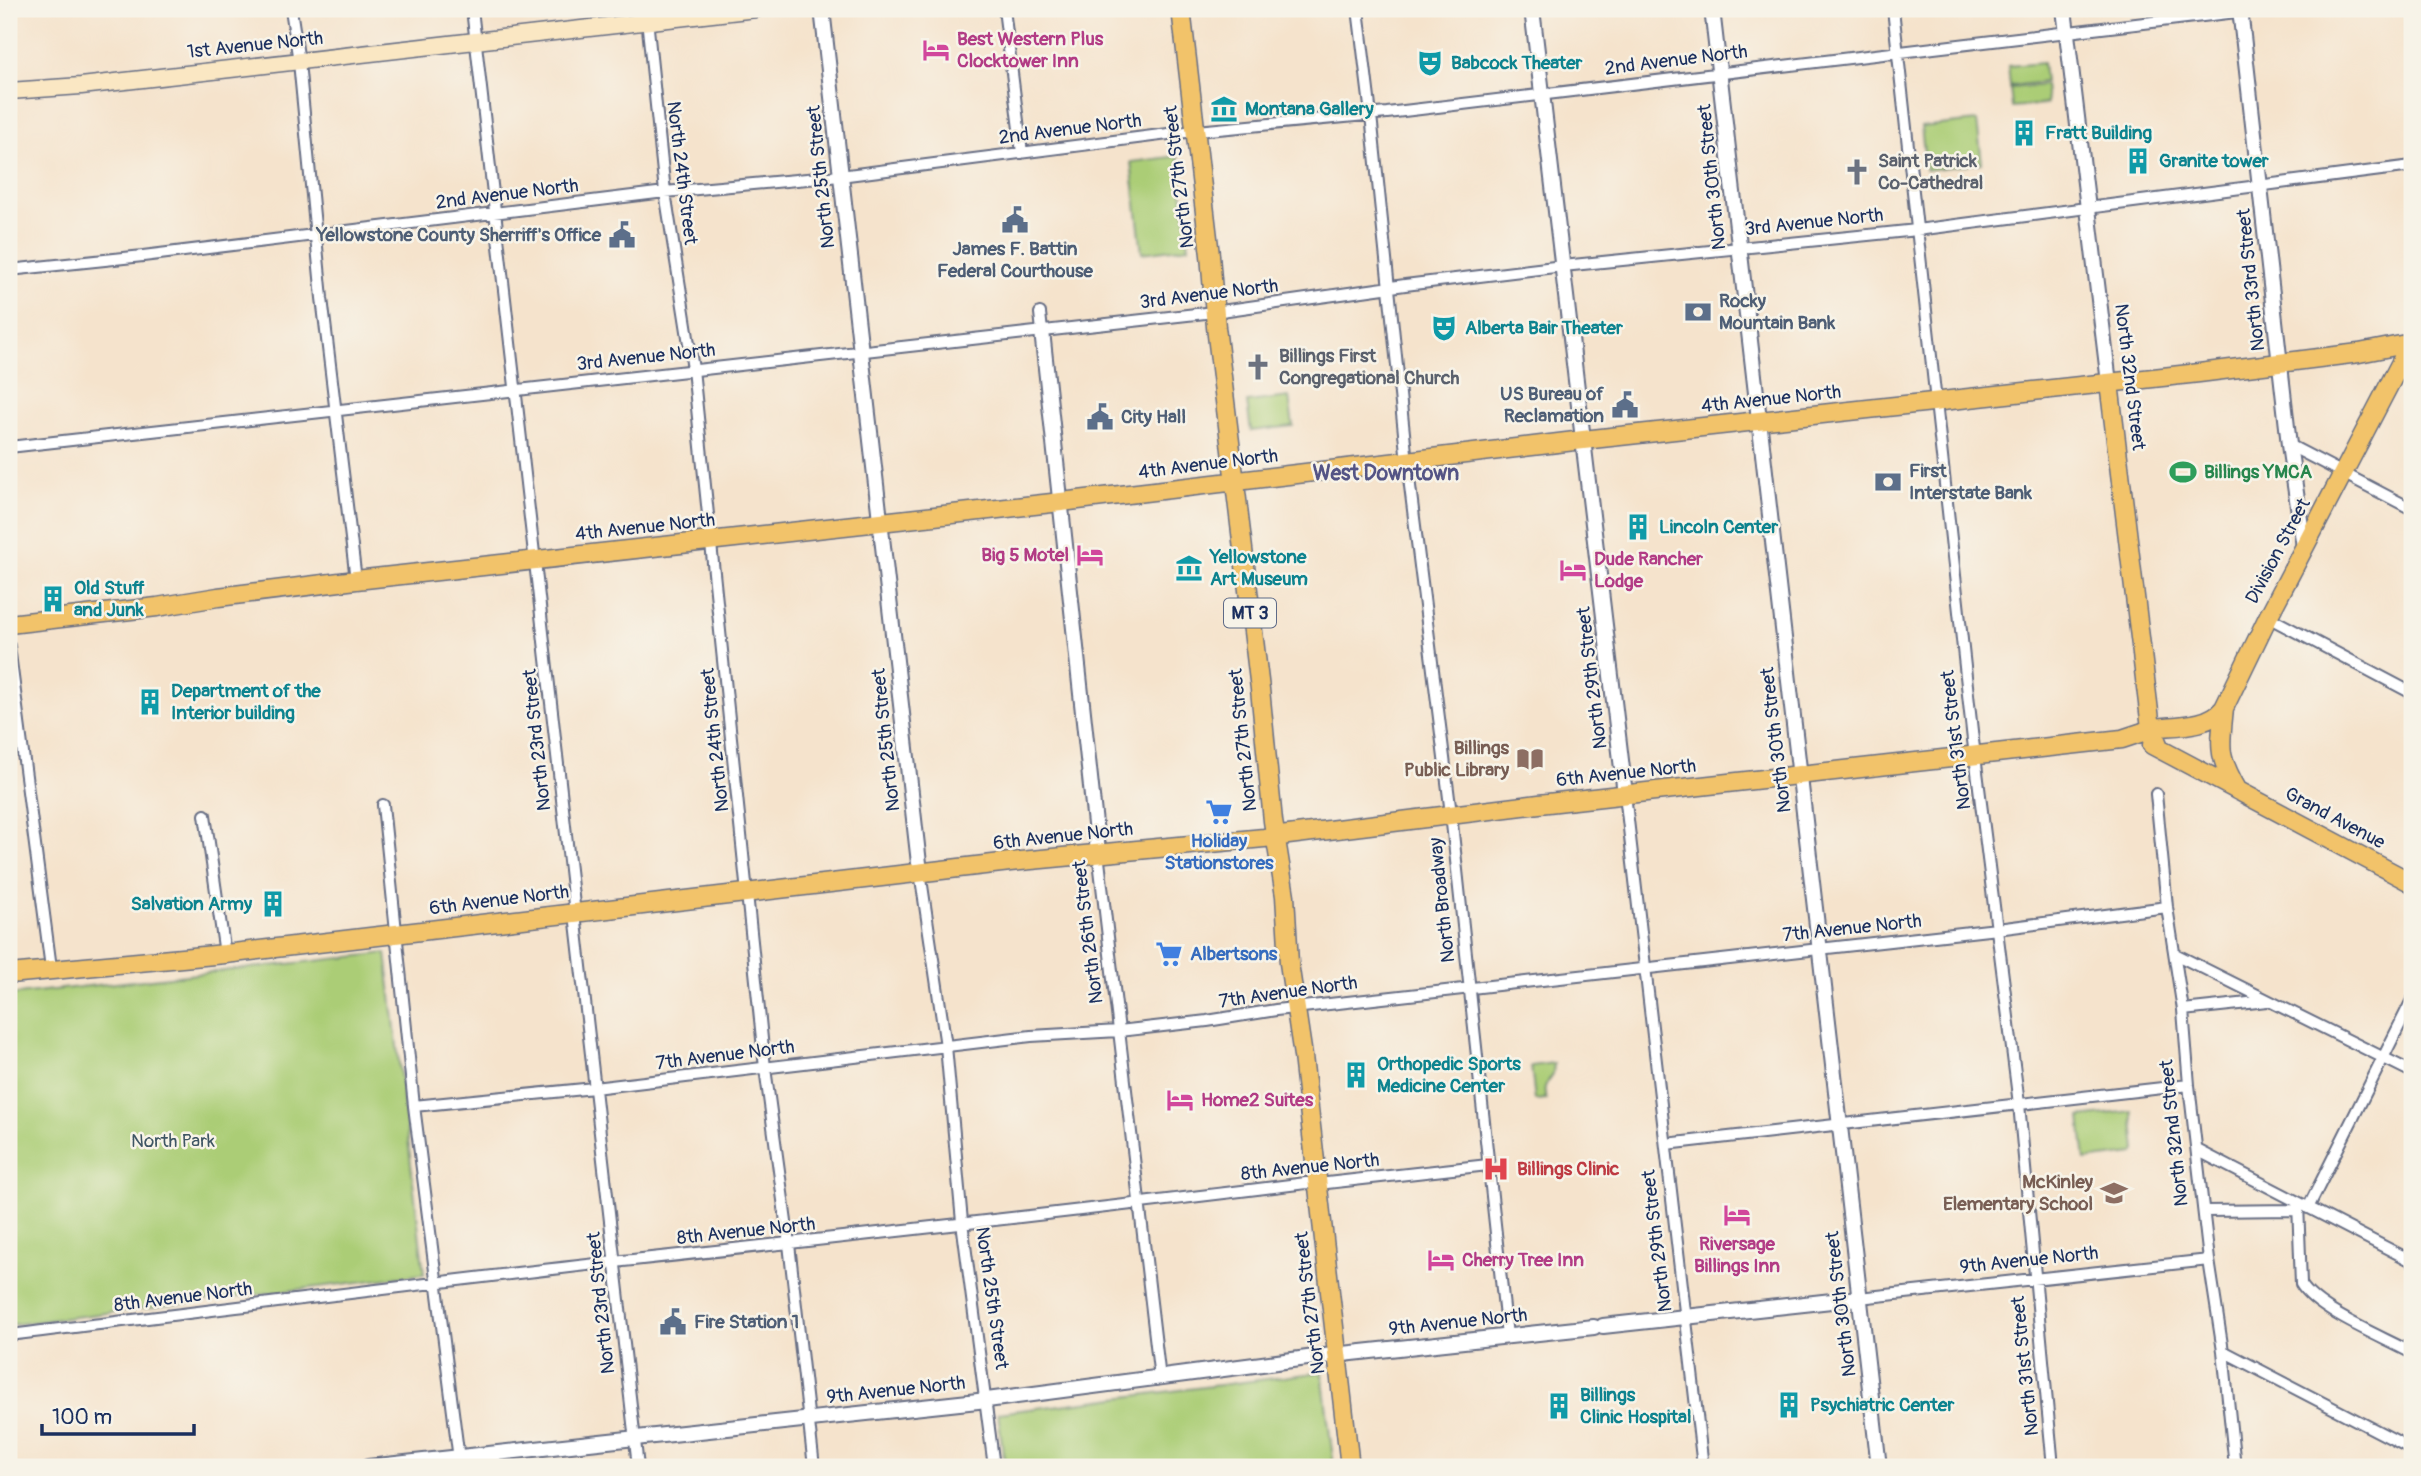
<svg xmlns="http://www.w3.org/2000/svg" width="2421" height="1476" viewBox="0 0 2421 1476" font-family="Pangolin,sans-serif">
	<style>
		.green { fill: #abcd76; stroke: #637e6a; stroke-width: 2 }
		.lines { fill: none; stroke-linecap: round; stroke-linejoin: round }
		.minor-casing { stroke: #676e84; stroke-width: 14 }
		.tertiary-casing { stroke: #676e84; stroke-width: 18 }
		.secondary-casing { stroke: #676e84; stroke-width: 19 }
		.primary-casing { stroke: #676e84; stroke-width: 21 }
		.minor { stroke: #fff; stroke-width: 10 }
		.tertiary { stroke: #fff; stroke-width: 14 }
		.secondary { stroke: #fae7c3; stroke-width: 16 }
		.primary { stroke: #f2c36a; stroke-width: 18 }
		.labels { text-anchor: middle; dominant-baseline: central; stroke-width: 5; stroke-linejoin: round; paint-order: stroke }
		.shield { fill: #f7f3e8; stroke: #5d6a87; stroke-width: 2 }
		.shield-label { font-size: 18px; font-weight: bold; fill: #1b2f5e }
		.hotel-label { font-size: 19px; font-weight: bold; fill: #b23c85; stroke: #f7f3e8; text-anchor: start }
		.street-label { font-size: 19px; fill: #1b2f5e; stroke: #f7f3e8 }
		.culture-label { font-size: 19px; font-weight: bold; fill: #0d838f; stroke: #f7f3e8; text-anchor: start }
		.worship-label { font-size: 19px; font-weight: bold; fill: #5b616d; stroke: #f7f3e8; text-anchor: start }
		.service-label { font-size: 19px; font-weight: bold; fill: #4e5e75; stroke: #f7f3e8; text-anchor: start }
		.leisure-label { font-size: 19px; font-weight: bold; fill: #27864d; stroke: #f7f3e8; text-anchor: start }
		.education-label { font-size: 19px; font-weight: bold; fill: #785e54; stroke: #f7f3e8; text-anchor: end }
		.shop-label { font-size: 19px; font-weight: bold; fill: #366cbe; stroke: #f7f3e8 }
		.park-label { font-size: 19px; fill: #3f5664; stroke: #f7f3e8 }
		.health-label { font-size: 19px; font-weight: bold; fill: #be3a42; stroke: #f7f3e8; text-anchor: start }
		.neighbourhood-label { font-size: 21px; font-weight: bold; fill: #545485; stroke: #f7f3e8 }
	</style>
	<rect width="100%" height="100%" fill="#f7f3e8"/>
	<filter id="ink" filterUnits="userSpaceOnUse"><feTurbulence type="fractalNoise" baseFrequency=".0143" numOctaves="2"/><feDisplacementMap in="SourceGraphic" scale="14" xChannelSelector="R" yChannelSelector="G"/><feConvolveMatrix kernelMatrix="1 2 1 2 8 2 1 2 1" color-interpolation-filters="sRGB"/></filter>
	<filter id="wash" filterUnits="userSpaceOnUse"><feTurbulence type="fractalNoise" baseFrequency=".00686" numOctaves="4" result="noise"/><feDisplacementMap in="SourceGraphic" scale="28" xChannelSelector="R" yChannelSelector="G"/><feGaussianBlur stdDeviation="1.57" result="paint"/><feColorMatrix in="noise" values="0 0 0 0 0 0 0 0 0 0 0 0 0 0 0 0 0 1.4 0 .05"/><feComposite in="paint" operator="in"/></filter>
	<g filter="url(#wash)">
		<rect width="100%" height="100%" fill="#f5e3cc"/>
		<!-- green -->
		<path class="green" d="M 2043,63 L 2045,82 L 2010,86 L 2008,66 Z
			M 2045,85 L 2047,104 L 2012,107 L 2010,88 Z
			M 1977,121 L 1982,163 L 1926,170 L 1921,127 Z
			M 1178,156 L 1189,247 L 1142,253 L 1131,162 Z
			M 1289,397 L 1293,426 L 1251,431 L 1247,402 Z
			M 386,953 L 424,1274 L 9,1325 L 9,995 Z
			M 1554,1063 C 1553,1067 1554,1071 1553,1074 C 1547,1084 1542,1085 1546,1099 L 1535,1100 L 1531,1066 Z
			M 2132,1111 L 2136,1150 L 2134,1154 L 2085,1160 L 2080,1117 Z
			M 1322,1372 L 1334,1467 L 1005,1467 L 998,1413 Z"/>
	</g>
	<g filter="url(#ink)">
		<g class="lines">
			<!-- minor casing -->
			<g class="minor-casing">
				<path id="minor" d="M 291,9 L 299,62 L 322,298 L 356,580
					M 472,9 L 638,1467
					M 646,9 L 665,192 L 693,369 L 765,1068 L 789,1244 L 814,1467
					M 1004,9 L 1022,153
					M 1358,9 L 1371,115 L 1407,462 L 1451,814 L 1507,1336
					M 1893,9 L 1973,740 L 2019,1104 L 2053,1467
					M 9,270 L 143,256 L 665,192 L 840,176 L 1176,133 L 1387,113 L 2262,9
					M 1040,313 L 1042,331
					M 2289,445 L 2412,509
					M 9,447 L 1214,312 L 1405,285 L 1563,266 L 1917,230 L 2412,166
					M 2268,617 L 2412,693
					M 9,646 L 51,968
					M 1625,794 L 1703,1467
					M 2156,794 L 2167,907 L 2183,1010 L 2189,1085 L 2209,1260 L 2223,1351 L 2235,1467
					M 383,805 L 414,1106 L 460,1467
					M 205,815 L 225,954
					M 1098,852 L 1160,1379
					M 920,872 L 946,1046 L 962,1222 L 994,1467
					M 2175,954 L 2412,1072
					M 2183,1010 L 2267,1001
					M 414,1106 L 594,1088 L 1031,1036 L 1119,1031 L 1207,1021 L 1276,1010 L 1997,929 L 2167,907
					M 1666,1144 L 2189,1085
					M 2197,1150 L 2412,1261
					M 2298,1203 L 2301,1284 C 2317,1311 2383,1337 2412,1353
					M 2308,1208 L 2412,1000
					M 2204,1211 L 2297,1210
					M 1859,1298 L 2209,1260
					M 9,1335 C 211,1311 413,1284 615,1262 C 845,1237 1076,1212 1306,1183 L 1318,1184 L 1488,1165
					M 2223,1351 L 2412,1449"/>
			</g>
			<!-- tertiary casing -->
			<g class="tertiary-casing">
				<path id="tertiary" d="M 822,9 L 920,872
					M 1532,9 L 1625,794
					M 1712,9 L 1879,1467
					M 2064,9 L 2109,383
					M 2240,9 L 2289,445 L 2304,547
					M 1042,331 L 1098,852
					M 1603,1326 L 1859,1298
					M 368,1467 L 987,1400 L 1315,1357 L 1594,1327"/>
			</g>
			<!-- secondary casing -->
			<g class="secondary-casing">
				<path id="secondary" d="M 9,91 L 81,86 L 756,9"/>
			</g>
			<!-- primary casing -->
			<g class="primary-casing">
				<path id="primary" d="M 1181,9 L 1210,255 L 1216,327 L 1260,689 L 1273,821 L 1285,896 L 1289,963 L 1303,1056 L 1350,1467
					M 2109,383 L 2151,728 L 2160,749
					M 9,624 L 157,607 L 218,597 L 356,580 L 1061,502 L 1583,440 L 2199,373 L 2359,353 L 2411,343
					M 2224,708 C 2220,749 2217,754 2238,791
					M 2152,745 L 2412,883
					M 9,974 L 225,954 L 1010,862 L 1264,838 L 1539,804 L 2122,739 L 2143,732 L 2151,728 C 2175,725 2208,728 2224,708 L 2268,617 L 2412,341"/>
			</g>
			<!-- minor -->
			<use href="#minor" class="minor"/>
			<!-- tertiary -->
			<use href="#tertiary" class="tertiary"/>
			<!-- secondary -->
			<use href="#secondary" class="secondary"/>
			<!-- primary -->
			<use href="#primary" class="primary"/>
		</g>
	</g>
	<!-- icons -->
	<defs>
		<g id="hotel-bare" transform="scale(2.1)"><path d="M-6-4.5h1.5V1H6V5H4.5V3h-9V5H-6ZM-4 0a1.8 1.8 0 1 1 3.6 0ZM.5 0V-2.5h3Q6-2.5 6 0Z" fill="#d1479c" stroke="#f7f3e8" stroke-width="2.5" paint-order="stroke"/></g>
		<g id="theatre-bare" transform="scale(2.1)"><path d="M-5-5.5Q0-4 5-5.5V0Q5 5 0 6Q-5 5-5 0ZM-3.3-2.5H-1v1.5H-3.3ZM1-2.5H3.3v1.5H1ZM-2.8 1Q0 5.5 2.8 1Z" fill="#0f9aa8" stroke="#f7f3e8" stroke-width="2.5" paint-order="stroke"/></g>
		<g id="museum-bare" transform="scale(2.1)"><path d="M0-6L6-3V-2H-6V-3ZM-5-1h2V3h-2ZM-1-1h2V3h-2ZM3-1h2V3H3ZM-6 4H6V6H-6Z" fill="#0f9aa8" stroke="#f7f3e8" stroke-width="2.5" paint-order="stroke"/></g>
		<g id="building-bare" transform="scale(2.1)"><path d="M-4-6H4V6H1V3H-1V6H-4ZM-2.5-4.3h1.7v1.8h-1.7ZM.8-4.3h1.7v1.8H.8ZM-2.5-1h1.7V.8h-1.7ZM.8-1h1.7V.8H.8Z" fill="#0f9aa8" stroke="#f7f3e8" stroke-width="2.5" paint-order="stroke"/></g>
		<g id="church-bare" transform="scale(2.1)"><path d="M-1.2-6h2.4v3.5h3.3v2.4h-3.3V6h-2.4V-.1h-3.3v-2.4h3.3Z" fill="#6b7280" stroke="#f7f3e8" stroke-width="2.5" paint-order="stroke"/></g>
		<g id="civic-bare" transform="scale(2.1)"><path d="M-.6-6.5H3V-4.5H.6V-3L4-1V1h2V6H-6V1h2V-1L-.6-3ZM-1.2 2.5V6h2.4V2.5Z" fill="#5c6f8a" stroke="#f7f3e8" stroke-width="2.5" paint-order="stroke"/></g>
		<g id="bank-bare" transform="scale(2.1)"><path d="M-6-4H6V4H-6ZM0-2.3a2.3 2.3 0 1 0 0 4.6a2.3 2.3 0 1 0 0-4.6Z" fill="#5c6f8a" stroke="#f7f3e8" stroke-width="2.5" paint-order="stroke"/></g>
		<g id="stadium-bare" transform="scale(2.1)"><path d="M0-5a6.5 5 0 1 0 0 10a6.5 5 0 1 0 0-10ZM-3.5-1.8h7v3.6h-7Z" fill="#2e9e5b" stroke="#f7f3e8" stroke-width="2.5" paint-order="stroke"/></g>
		<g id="library-bare" transform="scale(2.1)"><path d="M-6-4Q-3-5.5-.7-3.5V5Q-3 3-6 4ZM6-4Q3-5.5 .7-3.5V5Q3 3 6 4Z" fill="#8d6e63" stroke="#f7f3e8" stroke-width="2.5" paint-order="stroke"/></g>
		<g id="supermarket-bare" transform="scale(2.1)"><path d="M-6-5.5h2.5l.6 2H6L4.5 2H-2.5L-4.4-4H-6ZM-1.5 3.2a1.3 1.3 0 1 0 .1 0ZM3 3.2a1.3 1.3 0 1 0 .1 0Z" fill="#3f7fe0" stroke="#f7f3e8" stroke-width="2.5" paint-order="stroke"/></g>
		<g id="hospital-bare" transform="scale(2.1)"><path d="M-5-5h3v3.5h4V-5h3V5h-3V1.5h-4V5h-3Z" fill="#e0444e" stroke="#f7f3e8" stroke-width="2.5" paint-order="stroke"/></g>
		<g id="school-bare" transform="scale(2.1)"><path d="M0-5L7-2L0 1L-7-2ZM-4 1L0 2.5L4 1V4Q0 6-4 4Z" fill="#8d6e63" stroke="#f7f3e8" stroke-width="2.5" paint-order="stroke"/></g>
	</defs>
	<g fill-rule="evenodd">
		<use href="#hotel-bare" x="936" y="50"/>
		<use href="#theatre-bare" x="1430" y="63"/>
		<use href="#museum-bare" x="1224" y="109"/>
		<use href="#building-bare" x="2024" y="133"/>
		<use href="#building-bare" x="2138" y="161"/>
		<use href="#church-bare" x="1857" y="172"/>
		<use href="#civic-bare" x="1015" y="220"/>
		<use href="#civic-bare" x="622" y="235"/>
		<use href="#bank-bare" x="1698" y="312"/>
		<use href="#theatre-bare" x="1444" y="328"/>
		<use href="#church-bare" x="1258" y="367"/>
		<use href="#civic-bare" x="1625" y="405"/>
		<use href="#civic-bare" x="1100" y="417"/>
		<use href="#stadium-bare" x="2183" y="472"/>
		<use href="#bank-bare" x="1888" y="482"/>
		<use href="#building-bare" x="1638" y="527"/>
		<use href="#hotel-bare" x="1090" y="555"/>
		<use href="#museum-bare" x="1189" y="568"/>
		<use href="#hotel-bare" x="1573" y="570"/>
		<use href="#building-bare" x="53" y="599"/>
		<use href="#building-bare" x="150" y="702"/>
		<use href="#library-bare" x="1530" y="759"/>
		<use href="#supermarket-bare" x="1219" y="812"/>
		<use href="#building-bare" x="273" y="904"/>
		<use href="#supermarket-bare" x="1169" y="954"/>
		<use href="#building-bare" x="1356" y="1075"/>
		<use href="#hotel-bare" x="1180" y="1100"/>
		<use href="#hospital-bare" x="1496" y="1169"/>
		<use href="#school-bare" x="2114" y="1193"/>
		<use href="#hotel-bare" x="1737" y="1215"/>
		<use href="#hotel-bare" x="1441" y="1260"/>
		<use href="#civic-bare" x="673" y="1322"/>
		<use href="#building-bare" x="1789" y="1405"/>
		<use href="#building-bare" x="1559" y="1406"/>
	</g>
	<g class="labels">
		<!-- shield labels -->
		<rect class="shield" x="1224" y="598.5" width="52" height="29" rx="5"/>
		<g class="shield-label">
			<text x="1250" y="613">MT 3</text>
		</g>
		<!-- hotel labels -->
		<g class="hotel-label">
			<text x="957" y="39">Best Western Plus<tspan x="957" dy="22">Clocktower Inn</tspan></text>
			<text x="1069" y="555" text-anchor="end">Big 5 Motel</text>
			<text x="1594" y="559">Dude Rancher<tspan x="1594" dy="22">Lodge</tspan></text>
			<text x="1201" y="1100">Home2 Suites</text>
			<text x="1737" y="1244" text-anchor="middle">Riversage<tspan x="1737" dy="22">Billings Inn</tspan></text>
			<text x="1462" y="1260">Cherry Tree Inn</text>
		</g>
		<!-- street labels -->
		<g class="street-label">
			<text transform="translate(255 45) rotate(-6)">1st Avenue North</text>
			<text transform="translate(1676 60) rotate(-7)">2nd Avenue North</text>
			<text transform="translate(1070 129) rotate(-7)">2nd Avenue North</text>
			<text transform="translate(682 173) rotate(83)">North 24th Street</text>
			<text transform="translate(821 177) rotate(-96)">North 25th Street</text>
			<text transform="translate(1179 177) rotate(-97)">North 27th Street</text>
			<text transform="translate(1712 177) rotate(-96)">North 30th Street</text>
			<text transform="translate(507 194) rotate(-7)">2nd Avenue North</text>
			<text transform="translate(1814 222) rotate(-6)">3rd Avenue North</text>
			<text transform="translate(2251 280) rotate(-96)">North 33rd Street</text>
			<text transform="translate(1209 294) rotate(-7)">3rd Avenue North</text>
			<text transform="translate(646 357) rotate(-6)">3rd Avenue North</text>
			<text transform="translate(2130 377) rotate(83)">North 32nd Street</text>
			<text transform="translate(1771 399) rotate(-6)">4th Avenue North</text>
			<text transform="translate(1208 464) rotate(-7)">4th Avenue North</text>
			<text transform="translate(645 527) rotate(-6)">4th Avenue North</text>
			<text transform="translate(2278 551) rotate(-62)">Division Street</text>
			<text transform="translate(1592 678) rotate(-97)">North 29th Street</text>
			<text transform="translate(537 740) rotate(-96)">North 23rd Street</text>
			<text transform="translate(715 740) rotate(-96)">North 24th Street</text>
			<text transform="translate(886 740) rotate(-96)">North 25th Street</text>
			<text transform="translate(1243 740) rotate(-96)">North 27th Street</text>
			<text transform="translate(1776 740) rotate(-97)">North 30th Street</text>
			<text transform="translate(1956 740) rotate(-97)">North 31st Street</text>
			<text transform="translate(1626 773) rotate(-6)">6th Avenue North</text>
			<text transform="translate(2335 818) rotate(28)">Grand Avenue</text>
			<text transform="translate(1063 836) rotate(-6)">6th Avenue North</text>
			<text transform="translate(499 900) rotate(-7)">6th Avenue North</text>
			<text transform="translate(1442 900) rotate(-96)">North Broadway</text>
			<text transform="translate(1852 928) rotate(-6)">7th Avenue North</text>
			<text transform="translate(1088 932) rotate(-97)">North 26th Street</text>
			<text transform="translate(1288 992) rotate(-8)">7th Avenue North</text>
			<text transform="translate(725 1055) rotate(-7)">7th Avenue North</text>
			<text transform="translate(2174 1133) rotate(-96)">North 32nd Street</text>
			<text transform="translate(1310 1167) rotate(-6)">8th Avenue North</text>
			<text transform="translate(746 1231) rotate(-6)">8th Avenue North</text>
			<text transform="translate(1657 1241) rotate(-97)">North 29th Street</text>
			<text transform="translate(2029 1260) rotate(-6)">9th Avenue North</text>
			<text transform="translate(183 1297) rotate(-7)">8th Avenue North</text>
			<text transform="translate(992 1298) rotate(82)">North 25th Street</text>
			<text transform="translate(601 1303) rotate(-96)">North 23rd Street</text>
			<text transform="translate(1310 1303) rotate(-97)">North 27th Street</text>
			<text transform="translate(1841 1304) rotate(-97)">North 30th Street</text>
			<text transform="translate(1458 1322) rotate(-6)">9th Avenue North</text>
			<text transform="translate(2025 1366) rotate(-96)">North 31st Street</text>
			<text transform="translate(896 1390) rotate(-6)">9th Avenue North</text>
		</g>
		<!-- culture labels -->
		<g class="culture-label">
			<text x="1451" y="63">Babcock Theater</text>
			<text x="1245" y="109">Montana Gallery</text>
			<text x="2045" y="133">Fratt Building</text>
			<text x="2159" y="161">Granite tower</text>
			<text x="1465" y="328">Alberta Bair Theater</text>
			<text x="1659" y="527">Lincoln Center</text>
			<text x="1210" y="557">Yellowstone<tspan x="1210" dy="22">Art Museum</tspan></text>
			<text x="74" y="588">Old Stuff<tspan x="74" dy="22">and Junk</tspan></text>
			<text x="171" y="691">Department of the<tspan x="171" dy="22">Interior building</tspan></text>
			<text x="252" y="904" text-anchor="end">Salvation Army</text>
			<text x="1377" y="1064">Orthopedic Sports<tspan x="1377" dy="22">Medicine Center</tspan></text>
			<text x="1580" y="1395">Billings<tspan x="1580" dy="22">Clinic Hospital</tspan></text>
			<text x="1810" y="1405">Psychiatric Center</text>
		</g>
		<!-- worship labels -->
		<g class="worship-label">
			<text x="1878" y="161">Saint Patrick<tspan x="1878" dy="22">Co-Cathedral</tspan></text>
			<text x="1279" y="356">Billings First<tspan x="1279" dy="22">Congregational Church</tspan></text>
		</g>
		<!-- service labels -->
		<g class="service-label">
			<text x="601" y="235" text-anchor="end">Yellowstone County Sherriff's Office</text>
			<text x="1015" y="249" text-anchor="middle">James F. Battin<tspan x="1015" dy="22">Federal Courthouse</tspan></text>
			<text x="1719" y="301">Rocky<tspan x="1719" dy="22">Mountain Bank</tspan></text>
			<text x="1604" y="394" text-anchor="end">US Bureau of<tspan x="1604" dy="22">Reclamation</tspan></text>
			<text x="1121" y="417">City Hall</text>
			<text x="1909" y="471">First<tspan x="1909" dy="22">Interstate Bank</tspan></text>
			<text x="694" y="1322">Fire Station 1</text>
		</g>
		<!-- leisure labels -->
		<g class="leisure-label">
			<text x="2204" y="472">Billings YMCA</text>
		</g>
		<!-- education labels -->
		<g class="education-label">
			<text x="1509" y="748">Billings<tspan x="1509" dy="22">Public Library</tspan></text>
			<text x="2093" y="1182">McKinley<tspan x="2093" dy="22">Elementary School</tspan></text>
		</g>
		<!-- shop labels -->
		<g class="shop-label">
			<text x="1219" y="841">Holiday<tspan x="1219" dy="22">Stationstores</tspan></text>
			<text x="1190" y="954" text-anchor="start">Albertsons</text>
		</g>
		<!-- park labels -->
		<g class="park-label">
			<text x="173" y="1141">North Park</text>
		</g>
		<!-- health labels -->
		<g class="health-label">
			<text x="1517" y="1169">Billings Clinic</text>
		</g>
		<!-- neighbourhood labels -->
		<g class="neighbourhood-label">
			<text x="1386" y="473">West Downtown</text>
		</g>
	</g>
	<!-- margin -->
	<rect width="2421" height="1476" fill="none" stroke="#f7f3e8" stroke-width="35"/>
	<!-- scale -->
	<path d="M42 1424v10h152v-10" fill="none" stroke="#1b2f5e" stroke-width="3.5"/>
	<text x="52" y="1424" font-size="21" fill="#1b2f5e" stroke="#f7f3e8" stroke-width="5" paint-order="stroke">100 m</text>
</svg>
